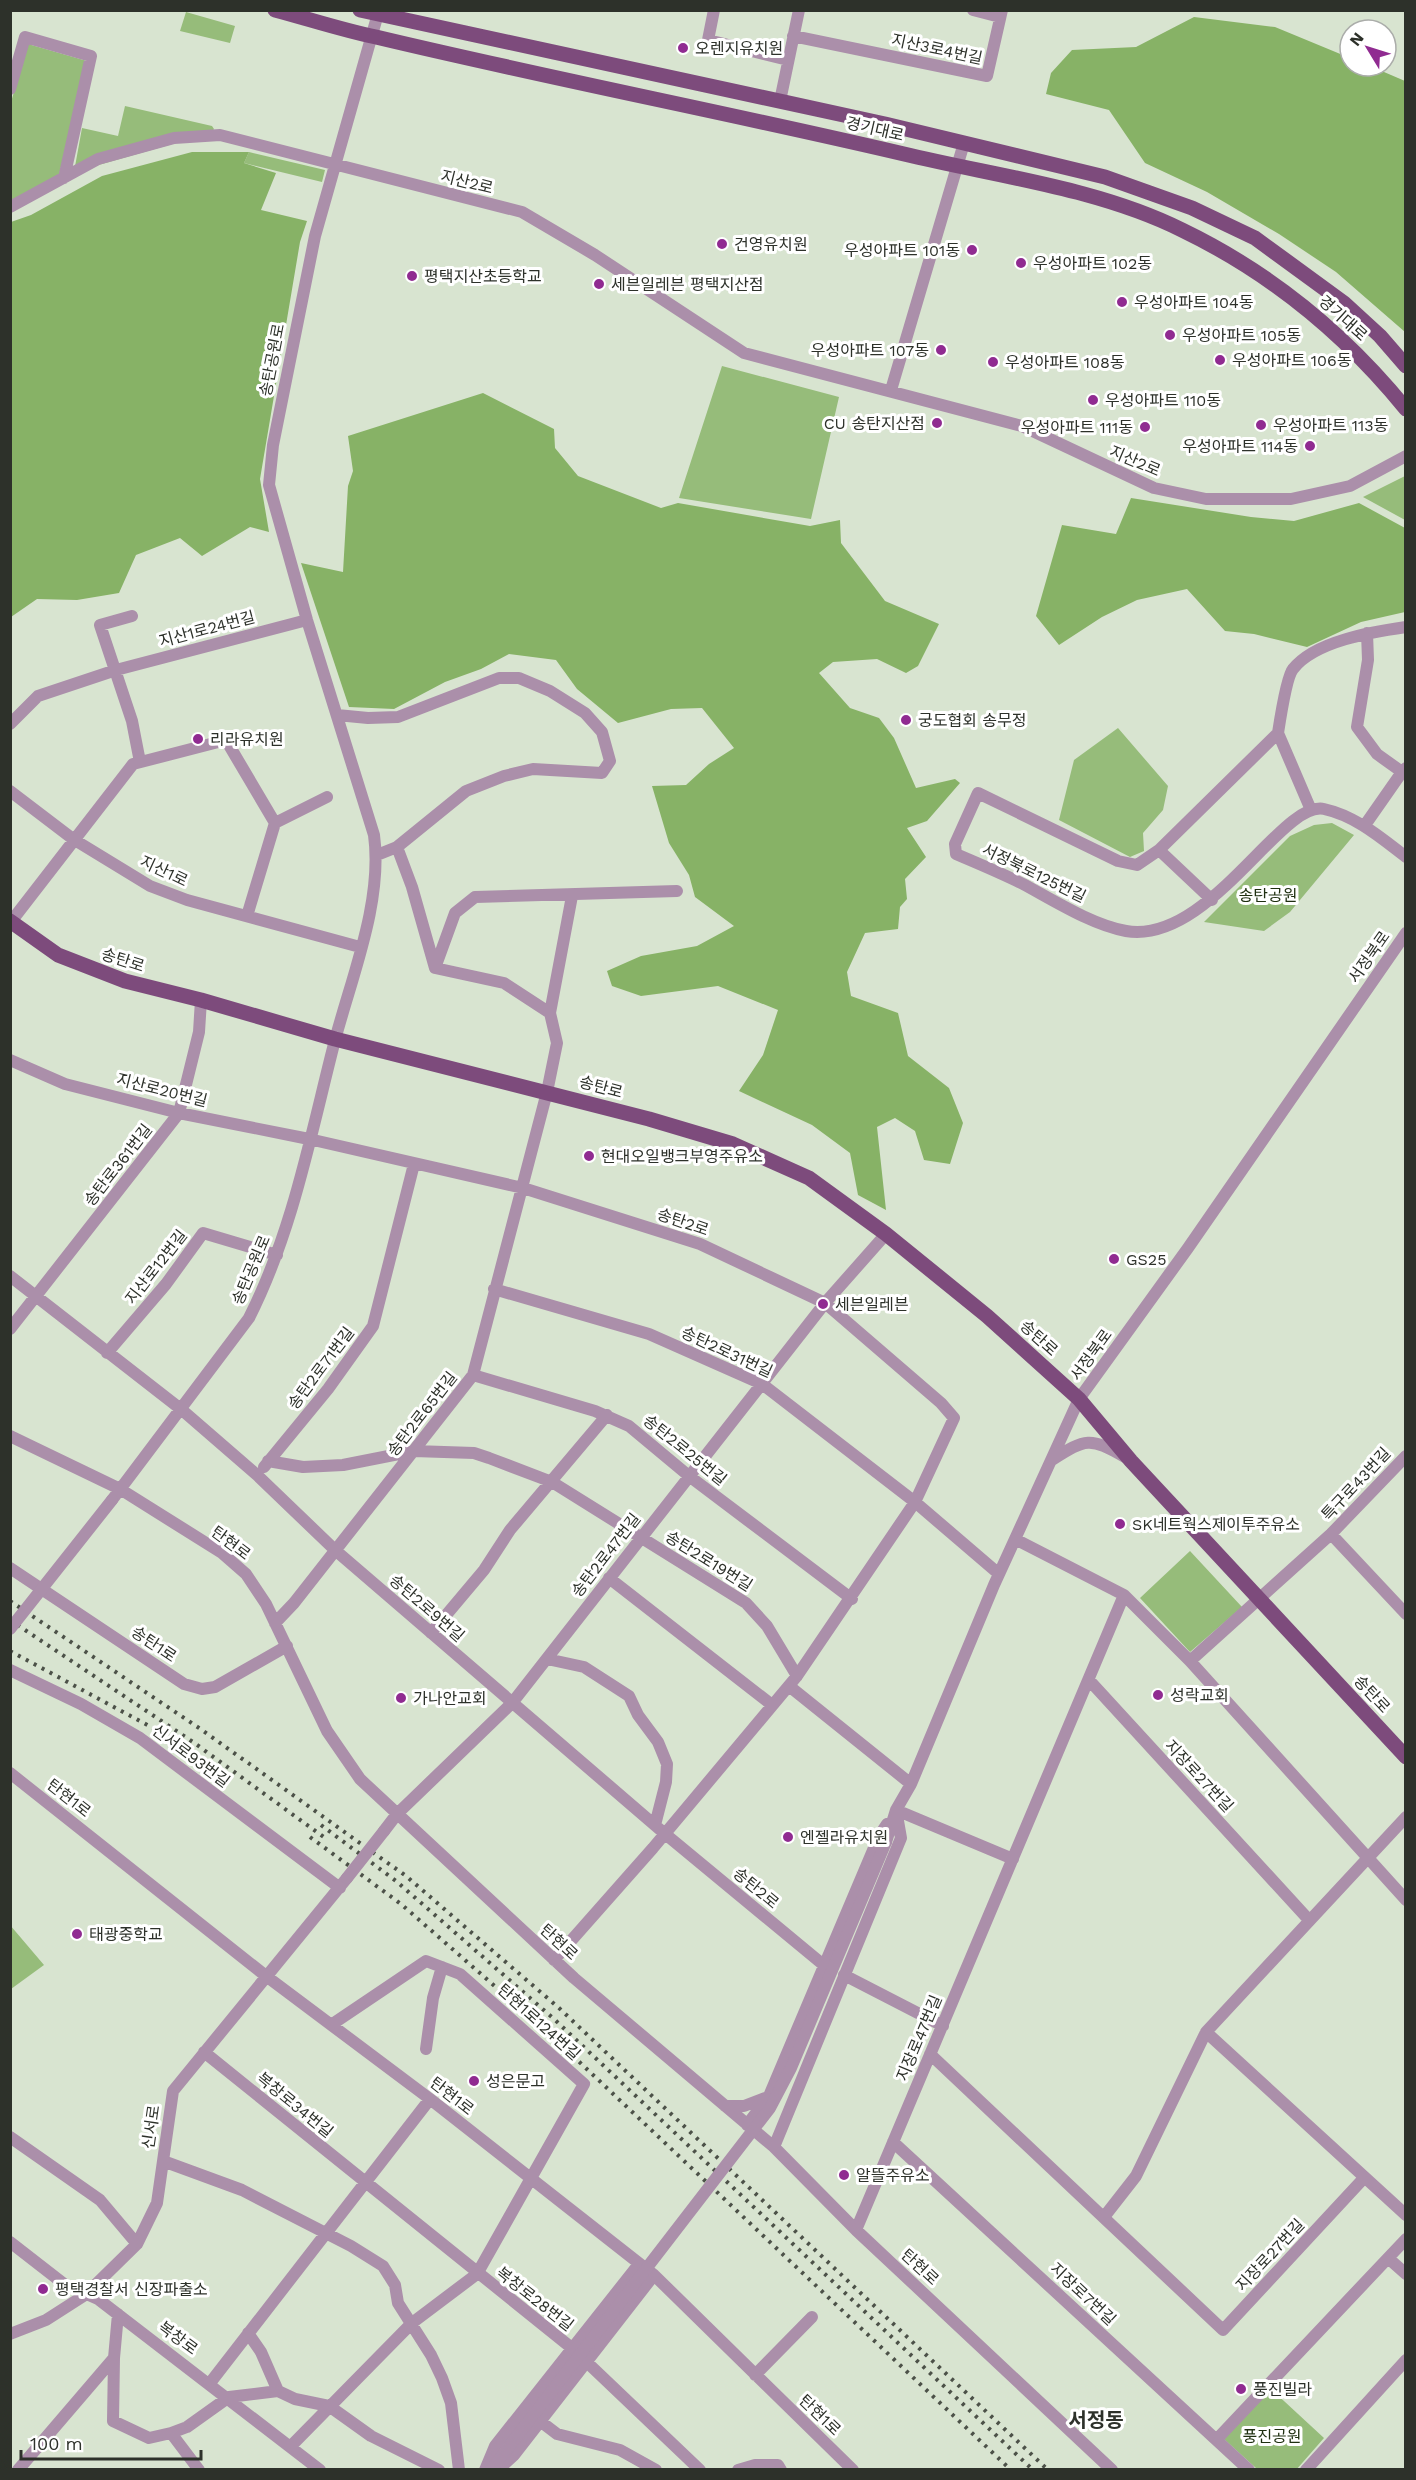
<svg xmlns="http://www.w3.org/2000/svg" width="1416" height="2480" viewBox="0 0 1416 2480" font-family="'Work Sans','Noto Sans KR',sans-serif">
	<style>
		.green { fill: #96bc7a }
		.forest { fill: #87b266 }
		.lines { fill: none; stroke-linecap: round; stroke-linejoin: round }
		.minor { stroke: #ab8faa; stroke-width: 12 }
		.major { stroke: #7d4b7c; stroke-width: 15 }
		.rail { stroke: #4c5148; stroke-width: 4; stroke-dasharray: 3 6; stroke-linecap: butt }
		.minor-bridge { stroke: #ab8faa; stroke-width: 12 }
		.poi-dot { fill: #902b91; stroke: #fff; stroke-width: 2 }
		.labels { text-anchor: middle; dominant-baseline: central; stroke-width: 6; stroke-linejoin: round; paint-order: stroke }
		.poi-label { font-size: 16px; fill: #2d312a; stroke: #fff; text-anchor: start }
		.street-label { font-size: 16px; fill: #2d312a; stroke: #fff }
		.park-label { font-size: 16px; fill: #1e2f10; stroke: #fff }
		.quarter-label { font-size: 20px; font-weight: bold; fill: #2d312a; stroke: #fff }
	</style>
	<rect width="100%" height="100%" fill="#d8e4d0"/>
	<!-- green -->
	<path class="green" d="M 186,12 L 235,26 L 230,43 L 180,31 Z
		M 28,44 L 87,61 L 58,179 L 11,201 L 11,102 Z
		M 125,106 L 212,126 L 214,129 L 211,133 L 74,172 L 82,128 L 118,136 Z
		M 249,152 L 325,170 L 322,182 L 244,163 Z
		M 722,366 L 839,397 L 811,519 L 679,498 Z
		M 1405,476 L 1405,520 L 1363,497 Z
		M 1118,728 L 1168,786 L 1163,810 L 1143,833 L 1144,851 L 1130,857 L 1059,820 L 1074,760 Z
		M 1332,823 L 1354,835 L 1290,912 L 1264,931 L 1204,922 L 1290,836 L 1314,825 Z
		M 1190,1551 L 1242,1607 L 1190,1652 L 1140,1598 Z
		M 10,1925 L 44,1965 L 11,1989 L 10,1989 Z
		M 1271,2389 L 1324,2438 L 1296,2470 L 1257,2469 L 1224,2439 Z"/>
	<!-- forest -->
	<path class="forest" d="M 1194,17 L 1275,27 L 1350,58 L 1350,66 L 1370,66 L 1405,81 L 1405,332 L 1336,272 L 1279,234 L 1207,192 L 1145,163 L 1109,110 L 1046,94 L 1051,73 L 1072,50 L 1136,47 Z
		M 192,152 L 249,152 L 244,163 L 276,173 L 261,210 L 307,221 L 300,242 L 260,479 L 269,532 L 250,527 L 202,556 L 180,538 L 136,555 L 119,593 L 77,600 L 37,599 L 11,617 L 11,222 L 31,215 L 102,176 Z
		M 483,393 L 554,429 L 555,448 L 578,476 L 661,508 L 678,503 L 810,526 L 840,520 L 841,543 L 885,601 L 939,624 L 918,666 L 906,673 L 877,659 L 833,662 L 819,673 L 850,708 L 879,718 L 894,738 L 916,788 L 955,779 L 960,783 L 927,821 L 907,828 L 926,857 L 905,879 L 907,899 L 900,907 L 898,929 L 865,933 L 847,972 L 851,996 L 898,1013 L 908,1056 L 949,1088 L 963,1123 L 950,1164 L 924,1160 L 915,1131 L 895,1118 L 877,1127 L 886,1210 L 858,1195 L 850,1153 L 812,1125 L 739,1091 L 763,1055 L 778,1010 L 718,986 L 641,996 L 612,986 L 607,971 L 641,956 L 697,946 L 734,926 L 695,897 L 689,875 L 669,843 L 652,786 L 686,785 L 709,764 L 734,748 L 702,708 L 671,709 L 618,723 L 577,689 L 556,660 L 509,654 L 481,669 L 445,682 L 394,709 L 349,707 L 301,563 L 343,572 L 348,486 L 353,471 L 348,436 Z
		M 1131,498 L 1251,517 L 1294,521 L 1359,503 L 1405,528 L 1405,612 L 1361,622 L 1307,647 L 1254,634 L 1225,631 L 1187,589 L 1137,600 L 1102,617 L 1059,645 L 1036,616 L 1062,525 L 1116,534 Z"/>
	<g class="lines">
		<!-- minor -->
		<path class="minor" d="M 714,10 L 708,40 L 788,60
			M 973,10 L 1000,17
			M 793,36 L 987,76 L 1002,10
			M 10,89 L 25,37 L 91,56 L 64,178
			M 780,101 L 799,10
			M 10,207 L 98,159 L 174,138 L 220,135 L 522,212 L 595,255 L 744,353 L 1022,426 L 1154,488 L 1206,499 L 1291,499 L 1350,486 L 1406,456
			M 891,390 L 964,143
			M 132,616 L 100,625 L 132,721 L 140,762
			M 1367,633 L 1368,660 L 1357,727 L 1377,754 L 1402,772 L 1406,768
			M 337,715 L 368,718 L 398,717 L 499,678 L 519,678 L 550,691 L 585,713 L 602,732 L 610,761 L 602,773 L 533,769 L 504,776 L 466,791 L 397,847 L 377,855
			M 10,724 L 38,696 L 116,670 L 307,620
			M 1278,733 C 1280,720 1287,676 1293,669 C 1315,641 1372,632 1406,627
			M 10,791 L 73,839 L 150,886 L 187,900 L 360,947
			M 275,823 L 327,797
			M 1365,825 L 1402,772
			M 397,847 L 412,887 L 435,968
			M 1159,850 L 1278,733 L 1311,810
			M 1212,900 L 1159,850 L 1137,865 L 1118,861 L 978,793 L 955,844 L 956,854 C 979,864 1001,873 1023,884 C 1053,900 1092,925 1126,931 C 1209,945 1281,800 1324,809 C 1356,816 1381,838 1406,857
			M 10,923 L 133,764 L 226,740 L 275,823 L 247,916
			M 550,1013 L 572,896
			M 10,1060 L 65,1084 L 179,1113 L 309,1139 L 523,1188 L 700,1244 L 825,1303 L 941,1403 L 954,1418 L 915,1502 L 797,1676 L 653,1848 L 554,1960
			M 10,1276 L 182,1410 L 257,1475 L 335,1550 L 664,1833 L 826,1967
			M 494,1289 L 649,1334 L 762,1384 L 915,1502 L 999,1574
			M 10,1329 L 179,1113 L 199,1032 L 201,1000
			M 107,1353 L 166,1284 L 203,1233 L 277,1255
			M 473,1375 L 595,1411 L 629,1426 L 689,1476 L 852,1599
			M 10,1436 L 120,1489 L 222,1553 L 246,1574 L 266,1604 L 327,1731 L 360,1779 L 574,1978 L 774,2147 L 856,2230 L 1112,2470
			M 1052,1460 C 1086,1438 1090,1437 1125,1457
			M 268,1461 L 303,1467 L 343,1465 L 414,1451 L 474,1453 L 489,1458 L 552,1482 L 746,1603 L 767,1626 L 797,1676
			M 264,1467 L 328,1389 L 373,1326 L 414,1164
			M 112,1500 L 249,1318 C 293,1231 311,1133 335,1040 C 352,976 383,901 374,835 L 307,620 L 269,485 L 273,445 L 315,236 L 379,10
			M 1331,1534 L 1406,1614
			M 1015,1539 L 1124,1595 L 1190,1661 L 1406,1900
			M 10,1568 L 184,1684 L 202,1689 L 215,1687 L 287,1646
			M 609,1578 L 772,1705
			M 275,1623 L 294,1603 L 473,1375 L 547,1092 L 557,1043 L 550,1013 L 504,983 L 435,968 L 455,913 L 475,897 L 677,891
			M 431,1633 L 484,1570 L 510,1530 L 607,1415
			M 547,1659 L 584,1667 L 629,1696 L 638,1715 L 658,1742 L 667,1764 L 666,1782 L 655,1825
			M 1190,1661 L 1331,1534 L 1406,1456
			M 10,1670 L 81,1704 L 140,1738 L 340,1888
			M 1089,1680 L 1309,1920
			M 789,1686 L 911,1784
			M 10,1773 L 266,1976 L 430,2099 L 654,2275 L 853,2470
			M 896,1810 L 1013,1859
			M 384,1831 L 397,1814 L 512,1703 L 825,1303 L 886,1234
			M 886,1842 L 896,1810 L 911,1784 L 994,1585 L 1079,1399 L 1188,1248 L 1406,933
			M 844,1975 L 943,2026
			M 1206,2032 L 1406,2215
			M 426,2049 L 433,1998 L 442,1967
			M 204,2052 L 573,2349 L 700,2470
			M 930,2054 L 1223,2330 L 1364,2178
			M 725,2106 L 744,2106 L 768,2097
			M 747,2125 L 769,2096 L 879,1836 L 887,1824
			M 10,2137 L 100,2200 L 137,2244
			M 893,2142 L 1249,2470
			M 774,2147 L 901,1838 L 897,1815
			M 163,2161 L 242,2190 L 351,2246 L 383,2266 L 395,2285 L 398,2303 L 431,2355 L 442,2378 L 451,2403 L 459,2470
			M 1104,2217 L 1136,2176 L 1206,2032 L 1406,1817
			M 856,2230 L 1124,1595
			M 10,2242 L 64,2284 L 98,2299 L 320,2470
			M 1388,2258 L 1406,2274
			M 248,2333 L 261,2352 L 278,2391 L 295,2399 L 329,2406 L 371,2436 L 439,2470
			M 10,2334 L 46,2320 L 85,2295 L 137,2244 L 157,2203 L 173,2091 L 347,1878
			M 114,2358 L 113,2421 L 149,2438 L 171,2433
			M 755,2375 L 812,2317
			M 210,2383 L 430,2099
			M 540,2421 L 557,2434 L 620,2450 L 656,2470
			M 1217,2439 L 1406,2239
			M 291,2446 L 412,2323 L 477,2274 L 584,2084 L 460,1974 L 426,1961 L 331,2025
			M 18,2470 L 114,2358 L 118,2314
			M 199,2470 L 171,2433 L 187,2427 L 229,2397 L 278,2391
			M 485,2470 L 495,2446 L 639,2264
			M 498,2470 L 514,2455 L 654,2275
			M 738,2470 L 755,2465 L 778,2465 L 781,2470
			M 1306,2470 L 1406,2360"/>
		<!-- major -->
		<path class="major" d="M 275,10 C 309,19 342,30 376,37 C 552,79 729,113 904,154 C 995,176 1098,188 1182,230 C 1269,272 1345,334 1406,409
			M 360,10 L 885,124 L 1105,177 L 1192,208 L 1255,238 L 1344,303 L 1380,336 L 1406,366
			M 10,921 L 58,955 L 125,981 L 201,1000 L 335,1039 L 649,1119 L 733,1144 L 809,1178 L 886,1234 L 987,1316 L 1079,1399 L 1131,1461 L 1406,1757"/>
		<!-- rail -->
		<path class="rail" d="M 10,1601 L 202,1730 L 406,1876 L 559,2008 L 1048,2470
			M 10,1620 L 193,1742 L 325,1838
			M 10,1651 L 190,1748
			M 321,1825 L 396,1881 L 554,2019 L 1033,2470
			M 310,1837 L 401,1904 L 554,2038 L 1011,2470"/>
		<!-- minor-bridge -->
		<path class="minor-bridge" d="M 10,1629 L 112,1500
			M 347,1878 L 384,1831
			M 491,2470 L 770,2108 L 791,2068 L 886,1842"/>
	</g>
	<!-- markers -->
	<g class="poi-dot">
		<circle cx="683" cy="48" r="6"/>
		<circle cx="722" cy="244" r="6"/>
		<circle cx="972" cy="250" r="6"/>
		<circle cx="1021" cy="263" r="6"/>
		<circle cx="412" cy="276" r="6"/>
		<circle cx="599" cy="284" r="6"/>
		<circle cx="1122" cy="302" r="6"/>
		<circle cx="1170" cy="335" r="6"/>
		<circle cx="941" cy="350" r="6"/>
		<circle cx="1220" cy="360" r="6"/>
		<circle cx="993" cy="362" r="6"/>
		<circle cx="1093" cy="400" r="6"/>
		<circle cx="937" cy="423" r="6"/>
		<circle cx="1261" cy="425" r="6"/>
		<circle cx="1145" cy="427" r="6"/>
		<circle cx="1310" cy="446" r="6"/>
		<circle cx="906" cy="720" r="6"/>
		<circle cx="198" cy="739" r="6"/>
		<circle cx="589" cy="1156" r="6"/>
		<circle cx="1114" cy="1259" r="6"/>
		<circle cx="823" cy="1304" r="6"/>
		<circle cx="1120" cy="1524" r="6"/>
		<circle cx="1158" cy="1695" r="6"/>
		<circle cx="401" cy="1698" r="6"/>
		<circle cx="788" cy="1837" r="6"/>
		<circle cx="77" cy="1934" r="6"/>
		<circle cx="474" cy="2081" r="6"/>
		<circle cx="844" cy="2175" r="6"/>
		<circle cx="43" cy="2289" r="6"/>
		<circle cx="1241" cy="2389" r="6"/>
	</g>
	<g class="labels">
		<!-- poi labels -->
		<g class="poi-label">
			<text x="695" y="48">오렌지유치원</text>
			<text x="734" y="244">건영유치원</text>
			<text x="960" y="250" text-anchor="end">우성아파트 101동</text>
			<text x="1033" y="263">우성아파트 102동</text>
			<text x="424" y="276">평택지산초등학교</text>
			<text x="611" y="284">세븐일레븐 평택지산점</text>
			<text x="1134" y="302">우성아파트 104동</text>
			<text x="1182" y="335">우성아파트 105동</text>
			<text x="929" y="350" text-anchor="end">우성아파트 107동</text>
			<text x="1232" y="360">우성아파트 106동</text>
			<text x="1005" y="362">우성아파트 108동</text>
			<text x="1105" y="400">우성아파트 110동</text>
			<text x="925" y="423" text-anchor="end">CU 송탄지산점</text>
			<text x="1273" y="425">우성아파트 113동</text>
			<text x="1133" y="427" text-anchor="end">우성아파트 111동</text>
			<text x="1298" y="446" text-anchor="end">우성아파트 114동</text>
			<text x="918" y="720">궁도협회 송무정</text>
			<text x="210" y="739">리라유치원</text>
			<text x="601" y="1156">현대오일뱅크부영주유소</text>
			<text x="1126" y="1259">GS25</text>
			<text x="835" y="1304">세븐일레븐</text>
			<text x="1132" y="1524">SK네트웍스제이투주유소</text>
			<text x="1170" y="1695">성락교회</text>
			<text x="413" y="1698">가나안교회</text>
			<text x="800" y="1837">엔젤라유치원</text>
			<text x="89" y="1934">태광중학교</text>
			<text x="486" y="2081">성은문고</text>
			<text x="856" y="2175">알뜰주유소</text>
			<text x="55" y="2289">평택경찰서 신장파출소</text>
			<text x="1253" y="2389">풍진빌라</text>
		</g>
		<!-- street labels -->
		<g class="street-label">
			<text transform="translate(937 49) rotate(12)">지산3로4번길</text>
			<text transform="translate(875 129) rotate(13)">경기대로</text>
			<text transform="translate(467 182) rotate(14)">지산2로</text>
			<text transform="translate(1343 318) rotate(42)">경기대로</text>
			<text transform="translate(272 360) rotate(-79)">송탄공원로</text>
			<text transform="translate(1135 461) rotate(23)">지산2로</text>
			<text transform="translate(207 629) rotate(-15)">지산1로24번길</text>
			<text transform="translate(164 871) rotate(25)">지산1로</text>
			<text transform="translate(1034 873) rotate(26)">서정북로125번길</text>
			<text transform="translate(1369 957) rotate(-55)">서정북로</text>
			<text transform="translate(123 960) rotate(18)">송탄로</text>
			<text transform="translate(601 1087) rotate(15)">송탄로</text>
			<text transform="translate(162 1090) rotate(14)">지산로20번길</text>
			<text transform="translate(118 1165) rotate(-52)">송탄로361번길</text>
			<text transform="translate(683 1222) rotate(19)">송탄2로</text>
			<text transform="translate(156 1267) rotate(-52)">지산로12번길</text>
			<text transform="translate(251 1270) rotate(-67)">송탄공원로</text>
			<text transform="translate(1039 1338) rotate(42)">송탄로</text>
			<text transform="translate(727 1352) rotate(25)">송탄2로31번길</text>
			<text transform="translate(1091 1355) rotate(-54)">서정북로</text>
			<text transform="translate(321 1368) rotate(-53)">송탄2로71번길</text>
			<text transform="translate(422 1414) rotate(-52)">송탄2로65번길</text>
			<text transform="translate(685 1450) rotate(39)">송탄2로25번길</text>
			<text transform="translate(1356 1484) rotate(-47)">특구로43번길</text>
			<text transform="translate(231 1543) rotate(37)">탄현로</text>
			<text transform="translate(606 1555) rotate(-52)">송탄2로47번길</text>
			<text transform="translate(709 1561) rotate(32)">송탄2로19번길</text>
			<text transform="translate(427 1608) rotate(41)">송탄2로9번길</text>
			<text transform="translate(154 1644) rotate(34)">송탄1로</text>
			<text transform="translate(1372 1694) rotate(47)">송탄로</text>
			<text transform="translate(191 1756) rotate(37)">신서로93번길</text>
			<text transform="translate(1199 1776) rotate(47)">지장로27번길</text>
			<text transform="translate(69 1798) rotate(38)">탄현1로</text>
			<text transform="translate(756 1888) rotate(40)">송탄2로</text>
			<text transform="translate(559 1942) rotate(43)">탄현로</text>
			<text transform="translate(539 2022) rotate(42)">탄현1로124번길</text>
			<text transform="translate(919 2038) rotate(-67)">지장로47번길</text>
			<text transform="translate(452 2096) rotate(38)">탄현1로</text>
			<text transform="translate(295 2105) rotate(39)">복창로34번길</text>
			<text transform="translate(151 2127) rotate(-82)">신서로</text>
			<text transform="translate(1270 2255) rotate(-47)">지장로27번길</text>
			<text transform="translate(920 2267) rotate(43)">탄현로</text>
			<text transform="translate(1083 2294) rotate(43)">지장로7번길</text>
			<text transform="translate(535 2299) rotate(38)">복창로28번길</text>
			<text transform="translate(178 2338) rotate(36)">복창로</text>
			<text transform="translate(820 2415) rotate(44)">탄현1로</text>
		</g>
		<!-- park labels -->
		<g class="park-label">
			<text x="1268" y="895">송탄공원</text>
			<text x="1272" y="2436">풍진공원</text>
		</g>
		<!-- quarter labels -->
		<g class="quarter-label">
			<text x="1096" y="2420">서정동</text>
		</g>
	</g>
	<!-- border -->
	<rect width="1416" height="2480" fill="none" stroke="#2d312a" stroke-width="24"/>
	<!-- north arrow -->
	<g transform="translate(1368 48) rotate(308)"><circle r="28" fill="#ffffff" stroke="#abadaa" stroke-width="1.5"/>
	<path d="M0-4.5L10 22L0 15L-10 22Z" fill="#902b91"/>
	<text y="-9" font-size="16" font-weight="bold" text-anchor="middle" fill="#2d312a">N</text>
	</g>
	<!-- scale -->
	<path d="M21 2450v9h180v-9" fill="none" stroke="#2d312a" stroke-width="3"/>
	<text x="30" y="2450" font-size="18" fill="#2d312a" stroke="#ffffff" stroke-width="4.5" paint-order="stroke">100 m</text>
</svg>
